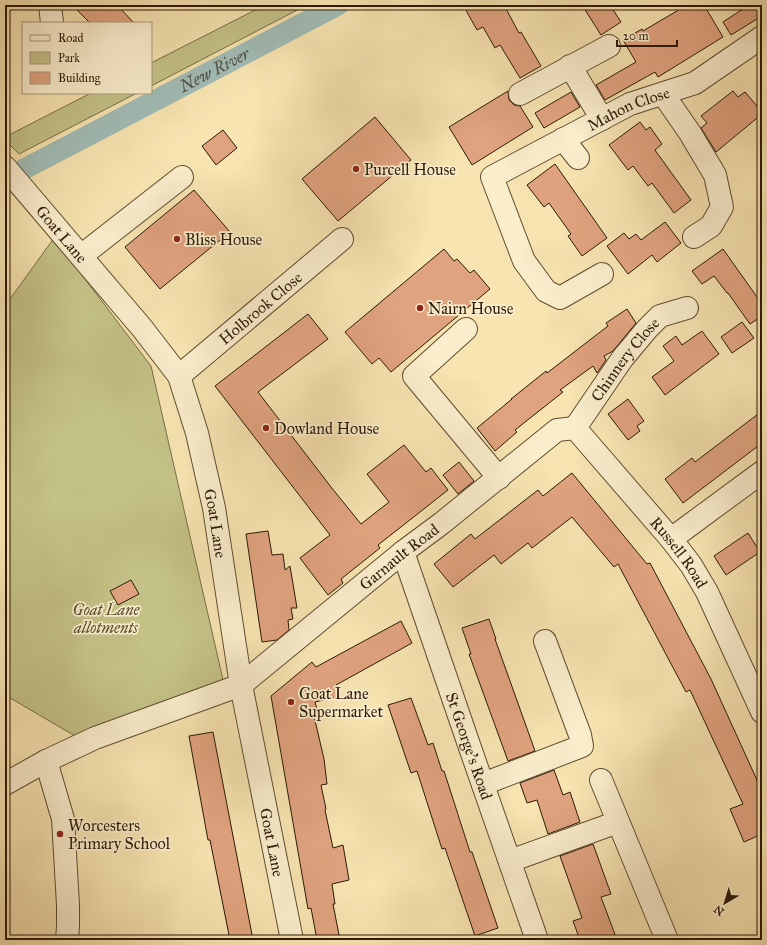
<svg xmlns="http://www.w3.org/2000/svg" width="767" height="945" viewBox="0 0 767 945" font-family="'IM FELL Great Primer',serif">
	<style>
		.green { fill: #c4c287; stroke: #786e46 }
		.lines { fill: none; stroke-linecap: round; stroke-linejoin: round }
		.canal { stroke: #a1bcb6; stroke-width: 21 }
		.building { fill: #e0a37f; stroke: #2b1906 }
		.minor-casing { stroke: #5e4c31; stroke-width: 24 }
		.minor { stroke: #faedcc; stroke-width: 22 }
		.poi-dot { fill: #8f2418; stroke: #faedcc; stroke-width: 1.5 }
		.labels { text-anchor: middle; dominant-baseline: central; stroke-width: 3.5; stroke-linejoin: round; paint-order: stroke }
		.street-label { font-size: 16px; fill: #2b1906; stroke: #faedcc }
		.poi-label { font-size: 16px; fill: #2b1906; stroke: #faedcc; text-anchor: start }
		.park-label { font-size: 16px; font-style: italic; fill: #594c2d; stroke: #faedcc }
		.water-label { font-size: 17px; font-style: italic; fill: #545244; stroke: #faedcc }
	</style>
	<rect width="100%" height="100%" fill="#f7e4b1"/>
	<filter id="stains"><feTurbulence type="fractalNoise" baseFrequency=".005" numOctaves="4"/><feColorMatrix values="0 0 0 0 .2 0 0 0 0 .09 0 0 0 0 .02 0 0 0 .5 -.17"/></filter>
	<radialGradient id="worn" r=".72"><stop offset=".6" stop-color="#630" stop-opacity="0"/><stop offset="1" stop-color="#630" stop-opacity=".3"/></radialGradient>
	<!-- green -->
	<path class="green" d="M 265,5 L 307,5 L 151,86 L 151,63 Z
		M 91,93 L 137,93 L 19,154 L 5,140 L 5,137 Z
		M 54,238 L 151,366 L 224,684 L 75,736 L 5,695 L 5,306 Z"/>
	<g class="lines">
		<!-- canal -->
		<path class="canal" id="s1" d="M 5,179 L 338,5"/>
	</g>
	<!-- building -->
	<path class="building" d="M 72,5 L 117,5 L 134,23 L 90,23 Z
		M 463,5 L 504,5 L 519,33 L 521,32 L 541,66 L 520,78 L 500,45 L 495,48 L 483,27 L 477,30 Z
		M 582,5 L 610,5 L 621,22 L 601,35 Z
		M 687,5 L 704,5 L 723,37 L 658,77 L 655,72 L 605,100 L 596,85 L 636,62 L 623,40 L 642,29 L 643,31 Z
		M 749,5 L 762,5 L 762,16 L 731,35 L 723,22 Z
		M 508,91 L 509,100 L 514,105 L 520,106 L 533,127 L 472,165 L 449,127 Z
		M 733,91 L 738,97 L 745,92 L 762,112 L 762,114 L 716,152 L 701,128 L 707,123 L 701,116 Z
		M 571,92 L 580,107 L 544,128 L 535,113 Z
		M 375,117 L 411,160 L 338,221 L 302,179 Z
		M 640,122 L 646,130 L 650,127 L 662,144 L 655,150 L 691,200 L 674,213 L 652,183 L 648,186 L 633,166 L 628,170 L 609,145 Z
		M 223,130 L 237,148 L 216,165 L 202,146 Z
		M 555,164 L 607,238 L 582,256 L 568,236 L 571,234 L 549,203 L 544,207 L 527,185 Z
		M 194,190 L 230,232 L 160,289 L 125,247 Z
		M 665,222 L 681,243 L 657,262 L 652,255 L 628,274 L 607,246 L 624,233 L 629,239 L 636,234 L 641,240 Z
		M 444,249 L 454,261 L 457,259 L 470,273 L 474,270 L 490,289 L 391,372 L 379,358 L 372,364 L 345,332 Z
		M 723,249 L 762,304 L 762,316 L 750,324 L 728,293 L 727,293 L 714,276 L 702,284 L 692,271 Z
		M 627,309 L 636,323 L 613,351 L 604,356 L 606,360 L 597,373 L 593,366 L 560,390 L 563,392 L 515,430 L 517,432 L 495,451 L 477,428 L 512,399 L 511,399 L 546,371 L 547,373 L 608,326 L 606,323 Z
		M 308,314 L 328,339 L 258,392 L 331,487 L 361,524 L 389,502 L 367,474 L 404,445 L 426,472 L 431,468 L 448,490 L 378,545 L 380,548 L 341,579 L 343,583 L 328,595 L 300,558 L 330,535 L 215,386 Z
		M 742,322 L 754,338 L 732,353 L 721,337 Z
		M 702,331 L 719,354 L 665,395 L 652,377 L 674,361 L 663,346 L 676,336 L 682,345 Z
		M 628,399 L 644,421 L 637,426 L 640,431 L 628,440 L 608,414 Z
		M 762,411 L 762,443 L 683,503 L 665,479 L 692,458 L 695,462 Z
		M 459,462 L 474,481 L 458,494 L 443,475 Z
		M 572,473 L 647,564 L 650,563 L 711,679 L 762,791 L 762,834 L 744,842 L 730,809 L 743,804 L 690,690 L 686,692 L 618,564 L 614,567 L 572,517 L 532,548 L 528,543 L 501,564 L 494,555 L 453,587 L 434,564 L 471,534 L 475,539 L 538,490 L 543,496 Z
		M 268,531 L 272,555 L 283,554 L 285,570 L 290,566 L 297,608 L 291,608 L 293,619 L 288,620 L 289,630 L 277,640 L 262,642 L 246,534 Z
		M 748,533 L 760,552 L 726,575 L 714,556 Z
		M 131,580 L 139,594 L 118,605 L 110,591 Z
		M 489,619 L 496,639 L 495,639 L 535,751 L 508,761 L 469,654 L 471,654 L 462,628 Z
		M 401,621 L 412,643 L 336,685 L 340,696 L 315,702 L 319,717 L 314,716 L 324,759 L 327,784 L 321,785 L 326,809 L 325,810 L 333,848 L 343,845 L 349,880 L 332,884 L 335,904 L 333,904 L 340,940 L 317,940 L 311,908 L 308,909 L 271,696 L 312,662 L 316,667 Z
		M 411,698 L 428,745 L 433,743 L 442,771 L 444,771 L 470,852 L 472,852 L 498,928 L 475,936 L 445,848 L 442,849 L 417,771 L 411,773 L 388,705 Z
		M 213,732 L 253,940 L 230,940 L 210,840 L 208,840 L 189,736 Z
		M 554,770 L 563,795 L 570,792 L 580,822 L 548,834 L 537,800 L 527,803 L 520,783 Z
		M 593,844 L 611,894 L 601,897 L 617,940 L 580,940 L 573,921 L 582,918 L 560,856 Z"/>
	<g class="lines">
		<!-- minor casing -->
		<g class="minor-casing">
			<g id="minor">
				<path d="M 50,5 L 52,23"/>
				<path d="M 570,66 L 602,119"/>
				<path d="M 520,94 L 609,46"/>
				<path d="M 663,94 L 690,133 L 715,175 L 722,207 L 711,226 L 694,237"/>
				<path d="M 563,139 L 578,158"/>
				<path id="s2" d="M 5,167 L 142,328 L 179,376 L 197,433 L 214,508 L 241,685 L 292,940"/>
				<path d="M 81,256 L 182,177"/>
				<path id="s3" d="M 602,274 L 560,298 L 546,291 L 524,261 L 492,177 L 630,104 L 695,83 L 762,37"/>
				<path d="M 466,329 L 414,376 L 499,478"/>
				<path id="s4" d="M 179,376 L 342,239"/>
				<path id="s5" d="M 575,428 L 622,359 L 647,329 L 660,316 L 687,308"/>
				<path d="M 671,539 L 762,472"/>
				<path id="s6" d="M 403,552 L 467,739 L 537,940"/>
				<path d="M 46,761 L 63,819 L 68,905 L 68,926 L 67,940"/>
				<path d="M 601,780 L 667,940"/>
				<path id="s7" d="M 5,784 L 46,761 L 95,738 L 241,685 L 403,552 L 442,523 L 557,430 L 575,428 L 671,539 L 691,565 L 707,592 L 762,712"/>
				<path d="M 483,784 L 582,746 L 580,735 L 545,641"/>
				<path d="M 510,861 L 618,822"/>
			</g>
		</g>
		<!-- minor -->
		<use href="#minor" class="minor"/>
	</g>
	<!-- markers -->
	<g class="poi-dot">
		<circle cx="356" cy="169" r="4"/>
		<circle cx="177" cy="239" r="4"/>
		<circle cx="420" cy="308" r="4"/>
		<circle cx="266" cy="428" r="4"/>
		<circle cx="291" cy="702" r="4"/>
		<circle cx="60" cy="834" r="4"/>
	</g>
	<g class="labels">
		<!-- street labels -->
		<g class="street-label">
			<text stroke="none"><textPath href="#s3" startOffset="344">Mahon Close</textPath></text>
			<text stroke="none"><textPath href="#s2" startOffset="88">Goat Lane</textPath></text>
			<text stroke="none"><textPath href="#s4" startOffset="106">Holbrook Close</textPath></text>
			<text stroke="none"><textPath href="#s5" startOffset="85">Chinnery Close</textPath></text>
			<text stroke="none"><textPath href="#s2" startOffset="424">Goat Lane</textPath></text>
			<text stroke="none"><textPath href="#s7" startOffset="843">Russell Road</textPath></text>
			<text stroke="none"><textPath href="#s7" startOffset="460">Garnault Road</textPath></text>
			<text stroke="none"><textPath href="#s6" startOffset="205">St George's Road</textPath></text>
			<text stroke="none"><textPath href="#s2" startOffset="748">Goat Lane</textPath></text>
		</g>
		<!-- poi labels -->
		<g class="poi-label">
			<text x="364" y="169">Purcell House</text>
			<text x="185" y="239">Bliss House</text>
			<text x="428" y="308">Nairn House</text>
			<text x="274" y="428">Dowland House</text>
			<text x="299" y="693">Goat Lane<tspan x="299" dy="18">Supermarket</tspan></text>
			<text x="68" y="825">Worcesters<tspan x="68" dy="18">Primary School</tspan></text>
		</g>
		<!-- park labels -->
		<g class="park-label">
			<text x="106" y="609">Goat Lane<tspan x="106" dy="18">allotments</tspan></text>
		</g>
		<!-- water labels -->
		<g class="water-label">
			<text stroke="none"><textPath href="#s1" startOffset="236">New River</textPath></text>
		</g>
	</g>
	<!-- margin -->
	<rect width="767" height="945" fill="none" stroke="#f7e4b1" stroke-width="20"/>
	<rect x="6" y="6" width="755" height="933" fill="none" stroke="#2b1906" stroke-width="2"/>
	<rect x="10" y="10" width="747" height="925" fill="none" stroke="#2b1906"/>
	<!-- legend -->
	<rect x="22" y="22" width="130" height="72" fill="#faedcc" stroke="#a7987d"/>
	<rect x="30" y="35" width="20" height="6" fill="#faedcc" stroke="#a7987d"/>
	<text x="58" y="42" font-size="12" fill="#2b1906">Road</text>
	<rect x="30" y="52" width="20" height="12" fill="#c4c287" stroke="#a7987d"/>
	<text x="58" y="62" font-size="12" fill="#2b1906">Park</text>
	<rect x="30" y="72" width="20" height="12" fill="#e0a37f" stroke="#a7987d"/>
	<text x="58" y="82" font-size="12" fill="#2b1906">Building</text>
	<!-- north arrow -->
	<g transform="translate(725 903) rotate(218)" stroke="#faedcc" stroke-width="3" paint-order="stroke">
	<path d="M0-3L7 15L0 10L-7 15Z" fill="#2b1906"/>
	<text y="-6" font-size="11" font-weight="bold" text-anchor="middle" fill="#2b1906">N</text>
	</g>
	<!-- scale -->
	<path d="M617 40v6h60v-6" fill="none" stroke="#2b1906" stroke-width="2"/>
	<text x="623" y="40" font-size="12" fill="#2b1906" stroke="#faedcc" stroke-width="3" paint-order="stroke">20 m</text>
	<rect width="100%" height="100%" filter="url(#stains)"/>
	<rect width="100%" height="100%" fill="url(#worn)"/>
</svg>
